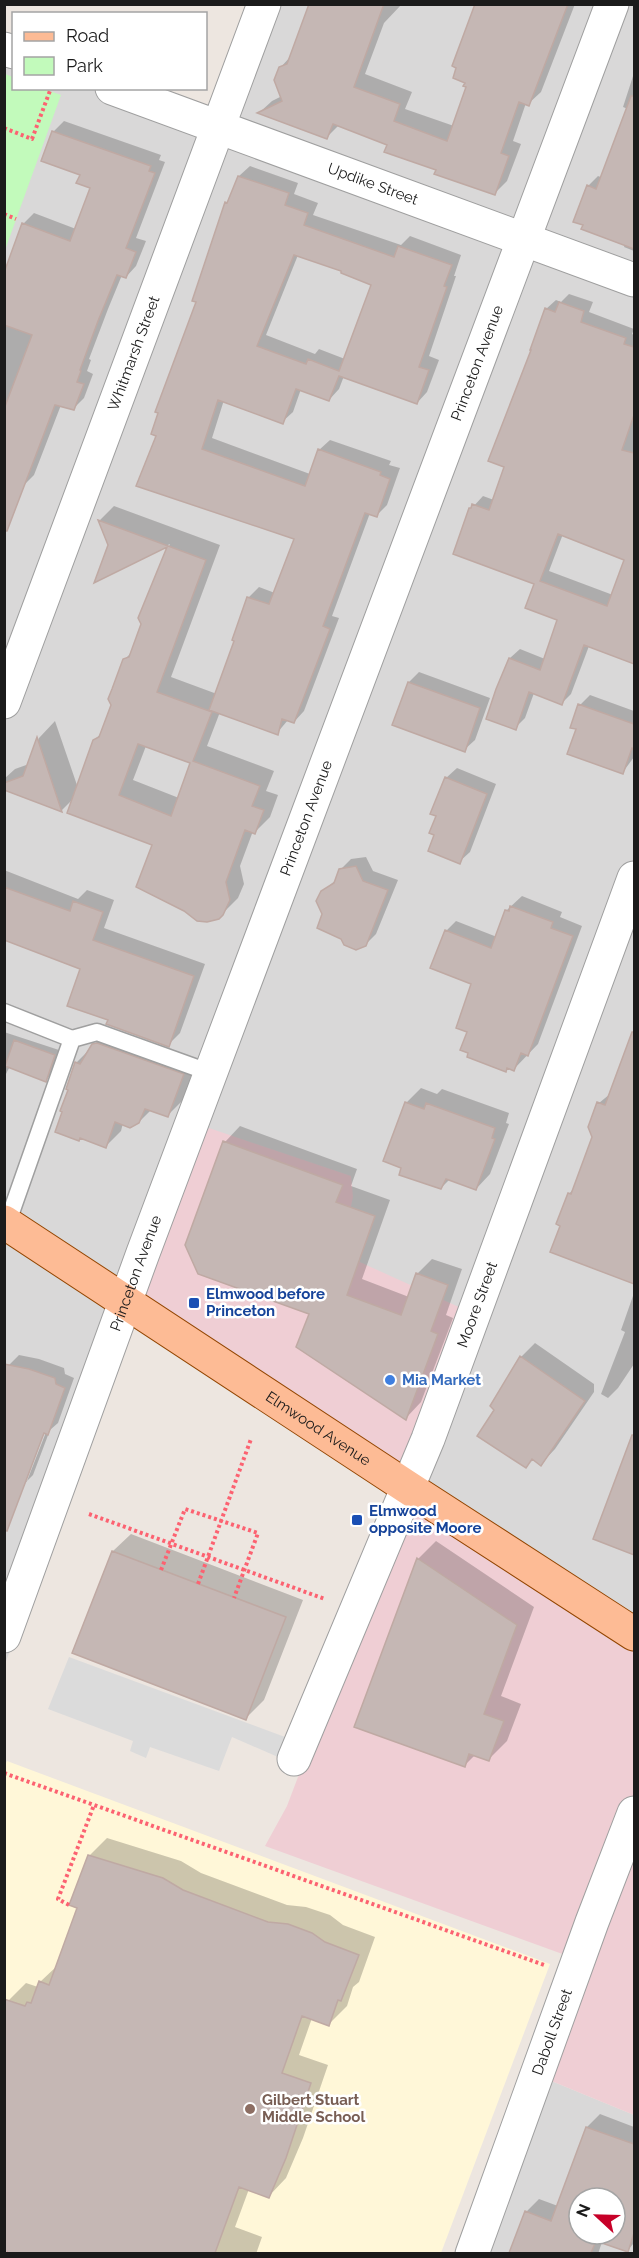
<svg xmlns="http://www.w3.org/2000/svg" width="639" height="2258" viewBox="0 0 639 2258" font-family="Raleway,sans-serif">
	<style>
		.residential { fill: #d9d8d8; fill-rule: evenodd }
		.commercial { fill: #efced4 }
		.education { fill: #fff7d8 }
		.park { fill: #c2fabb }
		.parking { fill: #dbdbdb }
		.shadow { fill: #0003; fill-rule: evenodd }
		.building { fill: #c5b7b4; stroke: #bfa9a3; stroke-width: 1.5; fill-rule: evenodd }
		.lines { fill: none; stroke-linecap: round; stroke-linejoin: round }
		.lane-casing { stroke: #9f9f9f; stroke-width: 19 }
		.street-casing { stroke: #9f9f9f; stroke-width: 35 }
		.primary-casing { stroke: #934500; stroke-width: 35 }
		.path { stroke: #fc6271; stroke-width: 4; stroke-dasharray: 3 3; stroke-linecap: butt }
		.lane { stroke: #fff; stroke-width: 16 }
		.street { stroke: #fff; stroke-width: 33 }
		.primary { stroke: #fdbb95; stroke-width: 33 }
		.transit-dot { fill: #1a4fb4; stroke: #fff; stroke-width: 2 }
		.shop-dot { fill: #3f7fe0; stroke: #fff; stroke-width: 2 }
		.education-dot { fill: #8d6e63; stroke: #fff; stroke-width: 2 }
		.labels { text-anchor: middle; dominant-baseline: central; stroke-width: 5; stroke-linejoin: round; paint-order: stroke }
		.street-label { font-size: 15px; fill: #1b1b1b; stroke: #fff }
		.transit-label { font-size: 15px; font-weight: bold; fill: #164399; stroke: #fff; text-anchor: start }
		.shop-label { font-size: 15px; font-weight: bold; fill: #366cbe; stroke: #fff; text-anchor: start }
		.education-label { font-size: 15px; font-weight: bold; fill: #785e54; stroke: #fff; text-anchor: start }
	</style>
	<rect width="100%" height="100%" fill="#ede6e0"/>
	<!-- residential -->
	<path class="residential" d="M 272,5 L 634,5 L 634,1627 L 137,1307 L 5,1664 L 5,50 L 13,53 L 14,88 L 109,89 L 221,128 Z
		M 549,2080 L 634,2115 L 634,2253 L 482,2254 ZM 579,2198 L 615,2198 L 615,2234 L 579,2234 Z"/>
	<!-- commercial -->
	<path class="commercial" d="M 209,1128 L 351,1176 L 353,1197 L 345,1233 L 351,1258 L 483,1318 L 422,1485 L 634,1627 L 634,2115 L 549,2080 L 590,1964 L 265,1846 L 287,1806 L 353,1632 L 420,1483 L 143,1300 L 202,1134 Z"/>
	<!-- education -->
	<path class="education" d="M 7,1761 L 550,1964 L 441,2253 L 5,2253 L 4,1767 Z"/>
	<!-- park -->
	<path class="park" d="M 5,74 L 13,77 L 14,88 L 44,89 L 61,95 L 5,250 Z"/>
	<!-- parking -->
	<path class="parking" d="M 69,1657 L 285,1737 L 278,1757 L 232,1737 L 219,1771 L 150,1747 L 146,1758 L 130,1751 L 133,1741 L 48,1709 Z"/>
	<!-- shadow -->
	<path class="shadow" d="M 310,4 L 402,4 L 384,23 L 365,74 L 412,92 L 405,109 L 454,126 L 468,86 L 477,4 L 575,4 L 541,92 L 528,104 L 526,103 L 513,141 L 521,144 L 507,181 L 495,193 L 438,169 L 389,144 L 339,125 L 327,137 L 260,112 L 272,101 L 282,96 L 280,68 L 291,56 Z
		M 634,73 L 634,251 L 624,247 L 625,244 L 588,186 L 598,176 L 603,178 L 628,109 L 623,107 Z
		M 64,121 L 161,155 L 159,160 L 165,162 L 136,238 L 146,241 L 136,266 L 126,277 L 122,275 L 108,309 L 89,359 L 91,360 L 87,371 L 93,374 L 84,398 L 74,408 L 61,405 L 34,475 L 23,486 L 4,486 L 4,275 L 23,224 L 34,213 L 76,229 L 92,187 L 53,132 Z
		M 250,166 L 298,183 L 294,194 L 318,203 L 313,215 L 401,245 L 410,236 L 461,255 L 454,276 L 456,276 L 429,356 L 439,360 L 427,392 L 417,403 L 344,376 L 339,389 L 329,400 L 301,389 L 293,412 L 282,422 L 224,400 L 212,438 L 310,474 L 319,450 L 330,440 L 391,461 L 389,465 L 400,468 L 387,505 L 377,515 L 370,513 L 332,616 L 339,618 L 304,711 L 294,722 L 288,720 L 277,733 L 220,712 L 207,746 L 274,771 L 266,791 L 278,795 L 270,817 L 255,832 L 253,831 L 240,866 L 244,884 L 238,898 L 222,914 L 154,844 L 74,798 L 62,810 L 4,789 L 4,779 L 15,769 L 29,764 L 39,738 L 55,721 L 78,788 L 94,740 L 102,733 L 112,705 L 124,660 L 133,651 L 143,624 L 140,618 L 170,544 L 97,580 L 110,545 L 100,520 L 114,506 L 220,545 L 171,677 L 217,694 L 249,597 L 259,587 L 275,593 L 296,538 L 158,435 L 198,302 L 194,300 L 227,203 L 230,199 L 239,176 ZM 298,255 L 343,270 L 373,284 L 345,359 L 319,349 L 315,354 L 266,335 ZM 146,746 L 192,762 L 179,798 L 133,780 Z
		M 569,294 L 593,302 L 589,312 L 634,329 L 632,334 L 634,335 L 634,665 L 629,660 L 589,646 L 571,694 L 562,703 L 534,693 L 525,718 L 515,728 L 488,718 L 510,658 L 520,649 L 545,659 L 559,620 L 536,583 L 471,509 L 483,496 L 494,500 L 506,466 L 546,309 L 556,300 L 561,302 ZM 563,534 L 626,559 L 613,595 L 549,571 Z
		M 419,672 L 490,698 L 475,740 L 464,750 L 409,682 Z
		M 590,695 L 634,711 L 634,757 L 623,772 L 578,728 L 580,705 Z
		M 457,768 L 496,784 L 470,852 L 459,862 L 436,835 L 438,816 L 446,778 Z
		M 366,857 L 373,871 L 398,880 L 376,934 L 365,945 L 324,914 L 322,892 L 337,879 L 340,870 L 351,859 Z
		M 4,870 L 78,899 L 87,890 L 114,900 L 104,928 L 205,964 L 180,1033 L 168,1045 L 111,1019 L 82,968 L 4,938 Z
		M 522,896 L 562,912 L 560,917 L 582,926 L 538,1044 L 514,1069 L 509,1067 L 505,1070 L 469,1031 L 473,983 L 446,931 L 456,921 L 497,937 L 507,910 Z
		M 634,1029 L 634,1283 L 552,1251 L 562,1225 L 569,1194 L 575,1187 L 594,1137 L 599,1103 L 610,1094 Z
		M 109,1030 L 197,1060 L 183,1100 L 168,1115 L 152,1109 L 139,1122 L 123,1123 L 121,1131 L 106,1146 L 81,1137 L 79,1140 L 70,1089 L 76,1063 Z
		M 4,1032 L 59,1050 L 51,1075 L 45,1080 L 10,1066 L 4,1078 Z
		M 421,1088 L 437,1094 L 442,1089 L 509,1113 L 506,1123 L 509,1124 L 490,1174 L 476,1189 L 450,1179 L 441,1188 L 406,1103 Z
		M 240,1126 L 357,1169 L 351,1186 L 390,1200 L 362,1279 L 409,1297 L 417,1274 L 432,1259 L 462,1269 L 446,1315 L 453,1318 L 421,1402 L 406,1418 L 310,1314 L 186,1245 L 225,1142 Z
		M 634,1293 L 634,1364 L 618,1388 L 608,1398 L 601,1394 L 625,1332 L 621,1330 Z
		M 535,1343 L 594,1384 L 594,1392 L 555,1449 L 541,1464 L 534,1459 L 526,1466 L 496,1409 L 521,1357 Z
		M 19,1355 L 39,1359 L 64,1368 L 65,1374 L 74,1378 L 58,1423 L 50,1430 L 33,1475 L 27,1481 L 48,1427 L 45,1426 L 24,1481 L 27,1481 L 23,1486 L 9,1365 Z
		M 634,1447 L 634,1553 L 595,1538 L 625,1456 Z
		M 131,1534 L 303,1600 L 264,1700 L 246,1718 L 113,1551 Z
		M 436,1541 L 534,1607 L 501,1696 L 521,1704 L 507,1741 L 489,1759 L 476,1754 L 464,1766 L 355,1726 L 419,1558 Z
		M 107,1838 L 181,1861 L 201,1873 L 287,1905 L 306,1907 L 330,1915 L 343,1925 L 375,1937 L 359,1982 L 353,1987 L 347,2006 L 329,2024 L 312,2018 L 299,2055 L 328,2065 L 303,2138 L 286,2178 L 269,2196 L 249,2189 L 235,2227 L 262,2237 L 256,2254 L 14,2254 L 4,2250 L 8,2001 L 26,1983 L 38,1987 L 40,1982 L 58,1965 L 79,1907 L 89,1856 Z
		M 600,2114 L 634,2127 L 634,2243 L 627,2251 L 602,2242 L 598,2254 L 511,2252 L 526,2212 L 539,2199 L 558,2206 L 587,2127 ZM 579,2198 L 615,2198 L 615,2234 L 579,2234 Z"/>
	<!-- building -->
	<path class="building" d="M 309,4 L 384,4 L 354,87 L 400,104 L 394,121 L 447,141 L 466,87 L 463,86 L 465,83 L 453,78 L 456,68 L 452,66 L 475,4 L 568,4 L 529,106 L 519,102 L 501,153 L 509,156 L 495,195 L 434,174 L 436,170 L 384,152 L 387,145 L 333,124 L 327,139 L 257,113 L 282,101 L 274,80 L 279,67 L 287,64 Z
		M 631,96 L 634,96 L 634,249 L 581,229 L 583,225 L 573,222 L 587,185 L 596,189 Z
		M 52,131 L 151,166 L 149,171 L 155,173 L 126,248 L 136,252 L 126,278 L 117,275 L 98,321 L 80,370 L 81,371 L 77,382 L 84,384 L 74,410 L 55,405 L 7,531 L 4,531 L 4,409 L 32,335 L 4,325 L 5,270 L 22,223 L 70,241 L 90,188 L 76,183 L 80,175 L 41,161 Z
		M 238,176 L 289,193 L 285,205 L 308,213 L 304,225 L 394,257 L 398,246 L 452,265 L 444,286 L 447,287 L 419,367 L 429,370 L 417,404 L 339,376 L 329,401 L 296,389 L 283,424 L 218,400 L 202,449 L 305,486 L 318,449 L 381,472 L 380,475 L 390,479 L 377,517 L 365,513 L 323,626 L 330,629 L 294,723 L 282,719 L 278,735 L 209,710 L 234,641 L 232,640 L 247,597 L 269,604 L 294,539 L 136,486 L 156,436 L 151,434 L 158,413 L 155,412 L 196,302 L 192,301 L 225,202 L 227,203 ZM 294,255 L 341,271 L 341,273 L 371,285 L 339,371 L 308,359 L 306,364 L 257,346 Z
		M 559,302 L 584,311 L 581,322 L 626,338 L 624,344 L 634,347 L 634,415 L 622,450 L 634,453 L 634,664 L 584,645 L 562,705 L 529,692 L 516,730 L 486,719 L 496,689 L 509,658 L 540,670 L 557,620 L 525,608 L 534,584 L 453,554 L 469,508 L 471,508 L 472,504 L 489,510 L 504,467 L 488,461 L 531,350 L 530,350 L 545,308 L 555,312 ZM 558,534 L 624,560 L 607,606 L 540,581 Z
		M 98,520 L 206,560 L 157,692 L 212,712 L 193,761 L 260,786 L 252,806 L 264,810 L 255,834 L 245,830 L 226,882 L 230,900 L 223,915 L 219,919 L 207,922 L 197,921 L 184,911 L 136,887 L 152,845 L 67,813 L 93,740 L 99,737 L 111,705 L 108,699 L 112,689 L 123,659 L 129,657 L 141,624 L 138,618 L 167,547 L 94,583 L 108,545 ZM 138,744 L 190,763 L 171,816 L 119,795 Z
		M 408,682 L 480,708 L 465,752 L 392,725 Z
		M 578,704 L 634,724 L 634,749 L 632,748 L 623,774 L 567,754 L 576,729 L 570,728 Z
		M 37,737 L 62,812 L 4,790 L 4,783 L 23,776 Z
		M 445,777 L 487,794 L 460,864 L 428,851 L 434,835 L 429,833 L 436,816 L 430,814 Z
		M 356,866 L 363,881 L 388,890 L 366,946 L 356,950 L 344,945 L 341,939 L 317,928 L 322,914 L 316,901 L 321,891 L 334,883 L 339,869 Z
		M 4,887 L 70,911 L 73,901 L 103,912 L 93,940 L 194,976 L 169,1047 L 106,1024 L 108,1020 L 67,1006 L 80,969 L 4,940 Z
		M 510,906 L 553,922 L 551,928 L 573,936 L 528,1056 L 521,1053 L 514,1071 L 507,1068 L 506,1072 L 467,1057 L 468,1053 L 460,1050 L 467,1032 L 456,1028 L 471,984 L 430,968 L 445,930 L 491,948 L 505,910 L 509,911 Z
		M 632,1032 L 634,1032 L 634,1284 L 550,1252 L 560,1226 L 556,1224 L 568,1193 L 571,1194 L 592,1137 L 588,1127 L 597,1102 L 605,1105 Z
		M 14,1040 L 55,1055 L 46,1082 L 5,1066 Z
		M 97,1043 L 184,1074 L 168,1117 L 145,1109 L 139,1123 L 130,1128 L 115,1122 L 106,1148 L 80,1138 L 79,1141 L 55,1132 L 62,1112 L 60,1111 L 68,1090 L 66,1089 L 75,1062 L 80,1064 L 92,1044 Z
		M 405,1102 L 424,1109 L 426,1103 L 495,1128 L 492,1138 L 495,1139 L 476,1190 L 446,1179 L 441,1189 L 399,1175 L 401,1168 L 383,1161 Z
		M 223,1141 L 343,1185 L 336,1202 L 375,1216 L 347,1295 L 401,1315 L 416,1273 L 448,1285 L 431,1331 L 438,1334 L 406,1420 L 296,1347 L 309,1314 L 198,1274 L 185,1245 Z
		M 520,1356 L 585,1401 L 541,1466 L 532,1459 L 526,1468 L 477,1436 L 494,1410 L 490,1406 Z
		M 4,1364 L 29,1369 L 55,1378 L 56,1384 L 65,1388 L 48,1435 L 44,1433 L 7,1531 L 4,1530 Z
		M 632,1435 L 634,1435 L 634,1555 L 593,1539 Z
		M 112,1551 L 286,1617 L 246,1720 L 72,1653 Z
		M 417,1558 L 517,1625 L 484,1714 L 504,1721 L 489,1761 L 469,1754 L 465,1767 L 354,1727 Z
		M 88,1855 L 163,1878 L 183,1890 L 268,1922 L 288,1924 L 312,1933 L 325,1942 L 359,1955 L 341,2001 L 338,2000 L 329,2026 L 302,2016 L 282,2073 L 311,2083 L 286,2158 L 269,2198 L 239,2187 L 215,2253 L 4,2253 L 4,1999 L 25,2006 L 27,2002 L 31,2003 L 39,1981 L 49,1985 L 77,1908 L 69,1905 Z
		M 586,2127 L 634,2144 L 634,2233 L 628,2252 L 596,2241 L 591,2253 L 509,2253 L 525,2211 L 551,2221 ZM 579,2198 L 615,2198 L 615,2234 L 579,2234 Z"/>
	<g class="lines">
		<!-- lane casing -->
		<g class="lane-casing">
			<path id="lane" d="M 4,1012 L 72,1039
				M 7,1224 L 72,1039 L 97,1032 L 211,1073"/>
		</g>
		<!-- street casing -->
		<g class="street-casing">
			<g id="street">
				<path d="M 4,49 L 14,52"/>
				<path id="s1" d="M 112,88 L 634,280"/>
				<path id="s2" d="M 4,702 L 264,4"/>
				<path id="s3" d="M 4,1636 L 143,1253 L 612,4"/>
				<path id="s4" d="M 294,1759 L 428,1439 L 634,878"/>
				<path id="s5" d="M 472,2254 L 592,1922 L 634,1813"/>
			</g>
		</g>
		<!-- primary casing -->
		<g class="primary-casing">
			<g id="primary">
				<path id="s6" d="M 4,1222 L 407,1487 L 634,1634"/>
			</g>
		</g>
		<!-- path -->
		<path class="path" d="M 4,128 L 32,139 L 51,88
			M 4,214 L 16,219
			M 89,1514 L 325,1599
			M 161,1570 L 185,1509 L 258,1533 L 234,1598
			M 198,1584 L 251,1439
			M 4,1773 L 544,1965
			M 69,1905 L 58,1899 L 94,1805
			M 8,2254 L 9,2253"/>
		<!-- lane -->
		<use href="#lane" class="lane"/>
		<!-- street -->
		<use href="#street" class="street"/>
		<!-- primary -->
		<use href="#primary" class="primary"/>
	</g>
	<!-- markers -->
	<g class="transit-dot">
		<rect x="188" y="1297" width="12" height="12" rx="3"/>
		<rect x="351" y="1514" width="12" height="12" rx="3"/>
	</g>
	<circle class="shop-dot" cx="390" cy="1380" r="6"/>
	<circle class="education-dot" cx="250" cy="2109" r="6"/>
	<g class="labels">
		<!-- street labels -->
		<g class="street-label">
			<text stroke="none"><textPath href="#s1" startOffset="278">Updike Street</textPath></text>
			<text stroke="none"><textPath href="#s2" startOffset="372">Whitmarsh Street</textPath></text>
			<text stroke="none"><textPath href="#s3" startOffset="1358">Princeton Avenue</textPath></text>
			<text stroke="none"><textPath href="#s3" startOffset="872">Princeton Avenue</textPath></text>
			<text stroke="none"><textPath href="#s3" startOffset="386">Princeton Avenue</textPath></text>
			<text stroke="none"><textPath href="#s4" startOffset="490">Moore Street</textPath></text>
			<text stroke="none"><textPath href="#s6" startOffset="376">Elmwood Avenue</textPath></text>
			<text stroke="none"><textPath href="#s5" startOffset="236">Daboll Street</textPath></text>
		</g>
		<!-- transit labels -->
		<g class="transit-label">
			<text x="206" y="1294">Elmwood before<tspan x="206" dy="17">Princeton</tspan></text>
			<text x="369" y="1511">Elmwood<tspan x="369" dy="17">opposite Moore</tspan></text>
		</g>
		<!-- shop labels -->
		<g class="shop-label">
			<text x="402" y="1380">Mia Market</text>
		</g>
		<!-- education labels -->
		<g class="education-label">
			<text x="262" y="2100">Gilbert Stuart<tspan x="262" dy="17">Middle School</tspan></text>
		</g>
	</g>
	<!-- border -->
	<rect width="639" height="2258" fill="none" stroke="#1b1b1b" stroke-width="12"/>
	<!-- legend -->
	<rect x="12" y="12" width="195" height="78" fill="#ffffff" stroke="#a4a4a4" stroke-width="1.5"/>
	<rect x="24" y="32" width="30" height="9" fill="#fdbb95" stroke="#a4a4a4" stroke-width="1.5"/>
	<text x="66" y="42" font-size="18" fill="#1b1b1b">Road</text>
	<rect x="24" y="57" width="30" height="18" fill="#c2fabb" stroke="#a4a4a4" stroke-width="1.5"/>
	<text x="66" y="72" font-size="18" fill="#1b1b1b">Park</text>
	<!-- north arrow -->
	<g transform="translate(597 2216) rotate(292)"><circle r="28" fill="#ffffff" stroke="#a4a4a4" stroke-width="1.5"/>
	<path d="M0-4.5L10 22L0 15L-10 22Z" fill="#c70028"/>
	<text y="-9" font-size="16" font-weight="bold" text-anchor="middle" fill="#1b1b1b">N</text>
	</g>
</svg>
